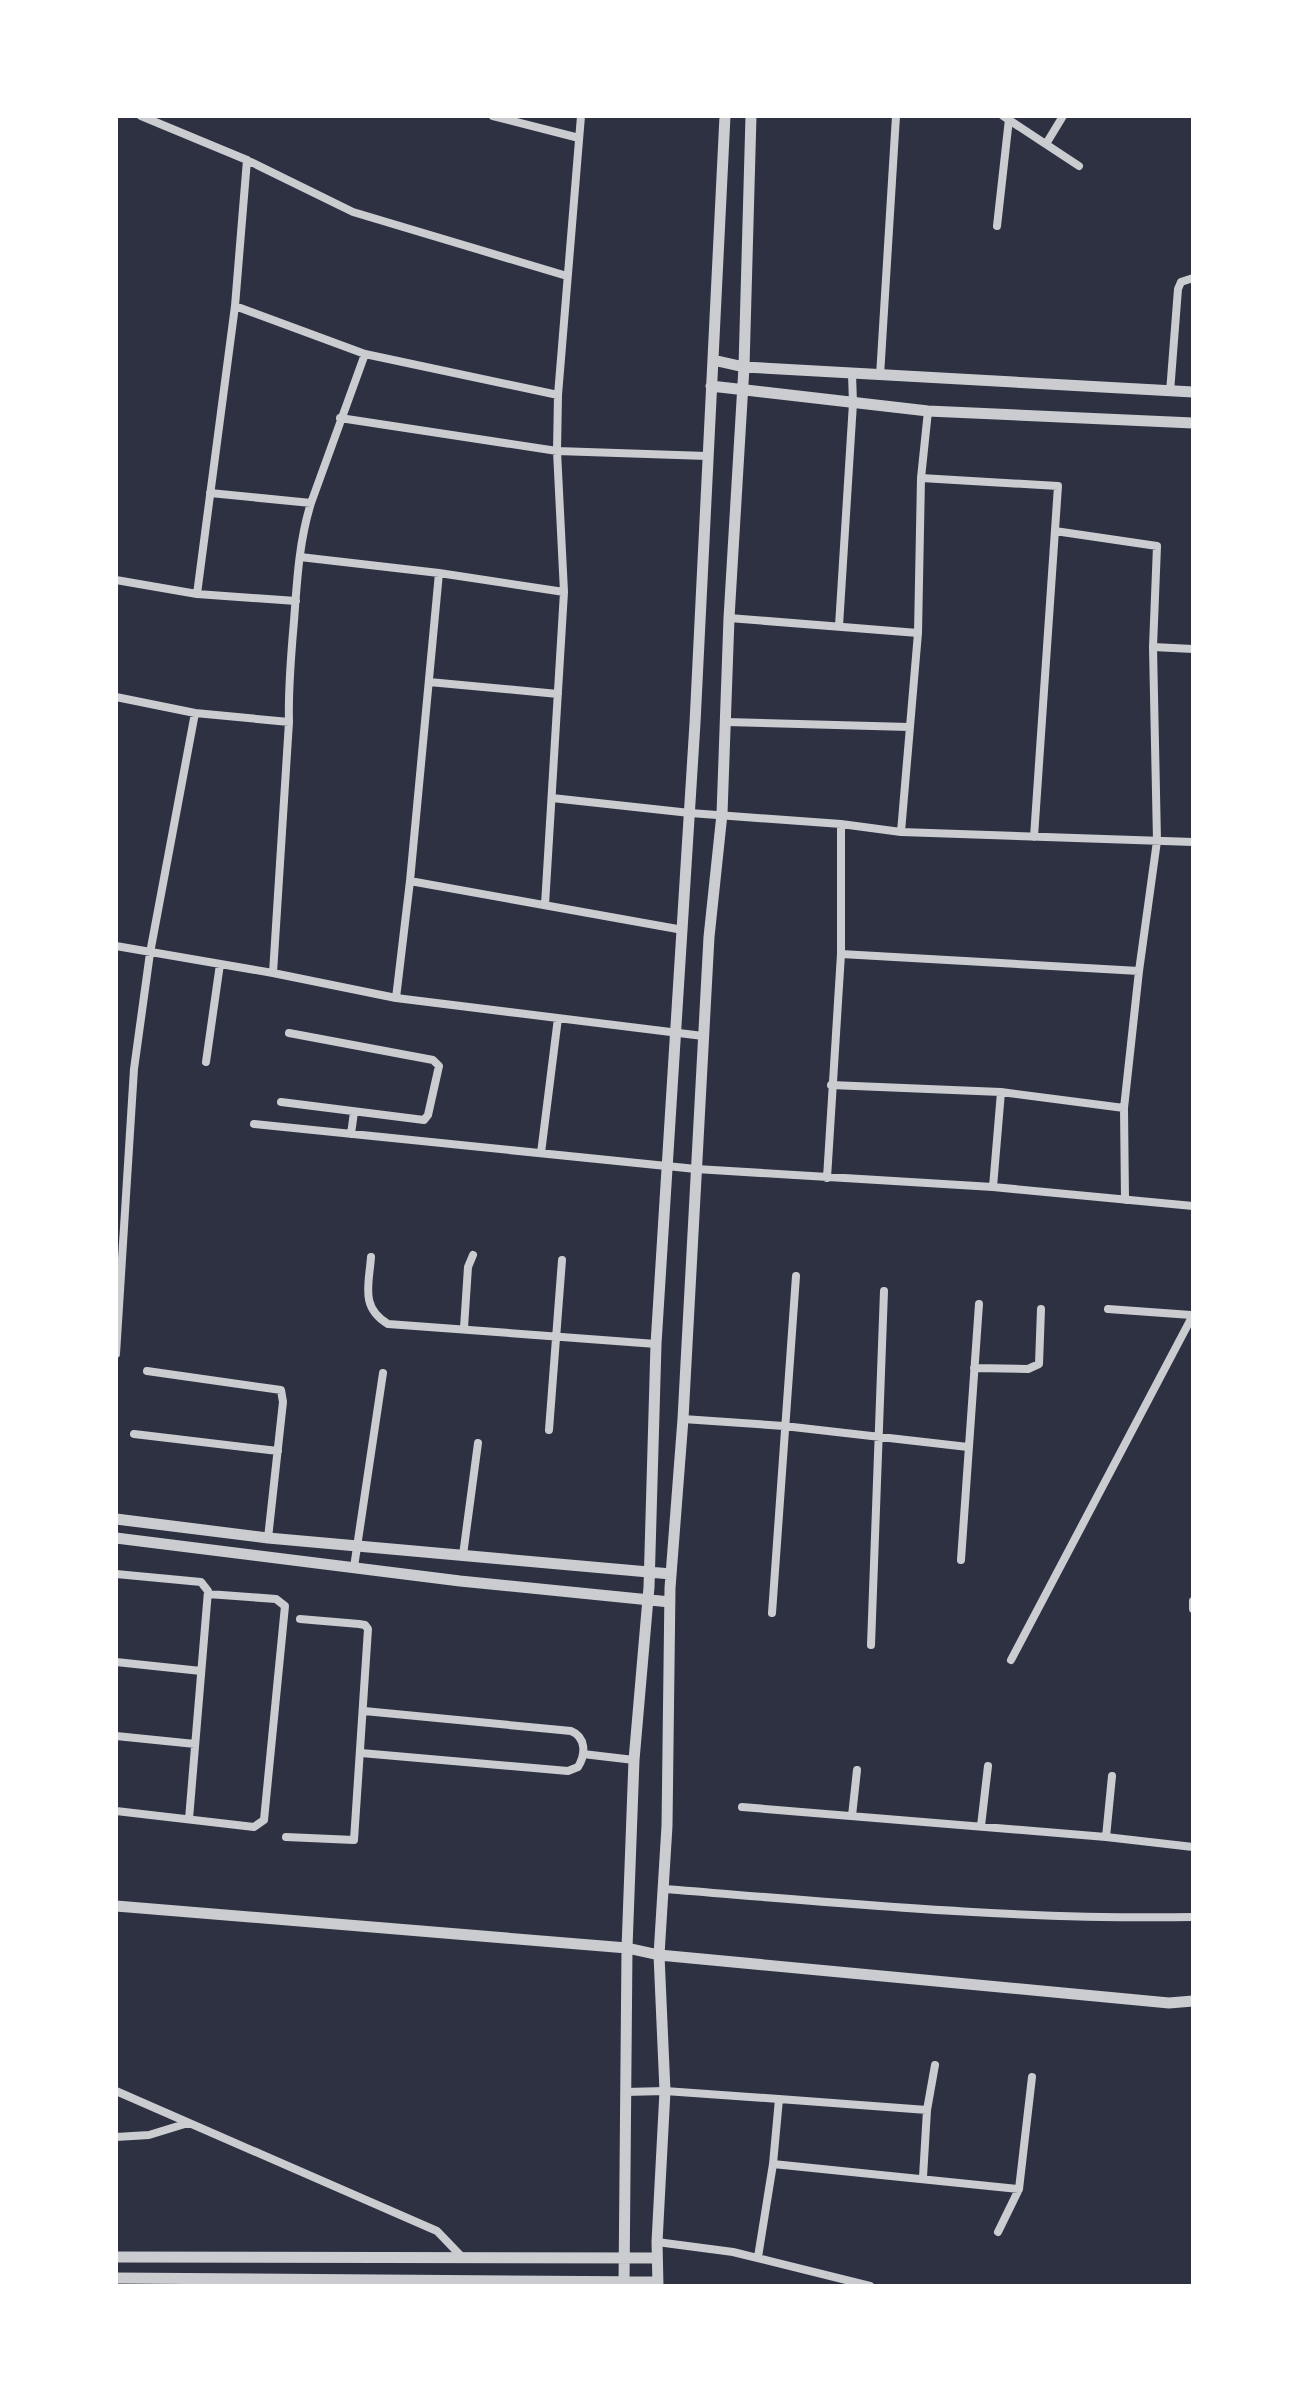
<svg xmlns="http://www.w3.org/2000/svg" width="1309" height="2402" viewBox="0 0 1309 2402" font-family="Cabin,sans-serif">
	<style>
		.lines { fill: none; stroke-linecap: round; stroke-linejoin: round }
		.minor { stroke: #caccd0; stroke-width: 8 }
		.tertiary { stroke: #caccd0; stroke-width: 11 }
	</style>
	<rect width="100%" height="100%" fill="#2d3142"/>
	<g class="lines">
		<!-- minor -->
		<path class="minor" d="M 141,116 L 247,160 L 353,212 L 567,276
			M 493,116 L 579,138
			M 1003,116 L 1079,166
			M 1046,144 L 1063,116
			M 997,226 L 1009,119
			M 235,306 L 365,354 L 558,395
			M 880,376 L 896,116
			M 1170,392 L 1178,289 L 1181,282 L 1193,278
			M 340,418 L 557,451 L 707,456
			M 921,478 L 1058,486 L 1034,837
			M 210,493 L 311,503
			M 1055,531 L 1157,546 L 1153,647 L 1157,841 L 1139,971 L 1124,1108 L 1125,1200
			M 300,557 L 439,573 L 564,592
			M 439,573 L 410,881 L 683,930
			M 116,580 L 197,594 L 296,601
			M 197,594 L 235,306 L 247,160
			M 729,618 L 918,633
			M 839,626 L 853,403 L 852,374
			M 1153,647 L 1193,649
			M 429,682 L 558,694
			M 116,697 L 195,713 L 289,722
			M 726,722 L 909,727
			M 552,798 L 690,813 L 841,824 L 901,832 L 1193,842
			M 841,824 L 841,954 L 1139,971
			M 901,832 L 918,633 L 921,478 L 928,411
			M 545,905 L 564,592 L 557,451 L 558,395 L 581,116
			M 116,946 L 273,973 L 396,998 L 703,1036
			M 273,973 L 289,722 C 288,688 291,655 294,621 C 297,581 299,541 311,503 L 365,354
			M 396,998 L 410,881
			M 206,1062 L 220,964
			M 831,1085 L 1001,1092 L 1124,1108
			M 281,1102 L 424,1120 L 428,1115 L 439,1066 L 433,1060 L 289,1033
			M 254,1124 L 696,1169 L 993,1187 L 1193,1206
			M 351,1134 L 354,1112
			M 541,1153 L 558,1018
			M 827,1178 L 841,954
			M 993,1187 L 1001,1092
			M 371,1257 C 369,1285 360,1307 388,1324 L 656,1344
			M 1108,1309 L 1191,1315
			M 464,1328 L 468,1267 L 473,1255
			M 116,1354 L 134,1069 L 150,953 L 195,713
			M 974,1368 L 1028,1369 L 1039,1364 L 1041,1309
			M 147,1371 L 281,1390 L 283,1402 L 268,1538
			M 683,1419 L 784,1426 L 968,1447
			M 549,1430 L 562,1260
			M 134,1434 L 278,1451
			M 463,1555 L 478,1443
			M 961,1560 L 979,1304
			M 354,1567 L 383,1373
			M 116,1574 L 201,1582 L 208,1591 L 189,1819
			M 1193,1601 L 1193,1609
			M 772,1613 L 796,1276
			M 871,1645 L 884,1291
			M 1011,1660 L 1193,1315
			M 116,1662 L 201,1671
			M 116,1736 L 195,1744
			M 361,1753 L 568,1771 L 578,1767 C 586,1754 586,1737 571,1731 L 364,1711
			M 583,1754 L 634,1760
			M 742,1807 L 1106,1837 L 1193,1847
			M 116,1811 L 254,1827 L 264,1820 L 285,1606 L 276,1599 L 208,1594
			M 852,1816 L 857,1770
			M 981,1826 L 988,1766
			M 286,1837 L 354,1840 L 368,1629 L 365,1625 L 359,1624 L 300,1619
			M 1106,1837 L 1112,1776
			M 665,1889 C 841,1903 1016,1920 1193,1917
			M 116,2091 L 437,2231 L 463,2258
			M 625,2092 L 665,2091 L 779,2099
			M 927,2110 L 935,2065
			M 116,2137 L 149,2135 L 188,2123
			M 923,2177 L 927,2110 L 779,2099 L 773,2164 L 1019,2189
			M 998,2232 L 1019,2189 L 1032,2077
			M 657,2242 L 733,2252 L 870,2286
			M 758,2257 L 773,2164"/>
		<!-- tertiary -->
		<path class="tertiary" d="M 713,360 L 744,367 L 1193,392
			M 711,386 L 928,411 L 1193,423
			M 116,1519 L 268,1538 L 671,1574
			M 116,1538 L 460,1581 L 670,1602
			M 116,1906 L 627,1948 L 659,1955 L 1169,2003 L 1193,2001
			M 116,2257 L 657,2258
			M 116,2278 L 658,2282
			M 624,2286 L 627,1948 L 634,1760 L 649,1587 L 656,1344 L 695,723 L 725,116
			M 658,2286 L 657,2242 L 665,2091 L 659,1955 L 667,1826 L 670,1588 L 683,1419 L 709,937 L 722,814 L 729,618 L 744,367 L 751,116"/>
	</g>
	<!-- border -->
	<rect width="1309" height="2402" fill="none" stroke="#ffffff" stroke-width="236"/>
</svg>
